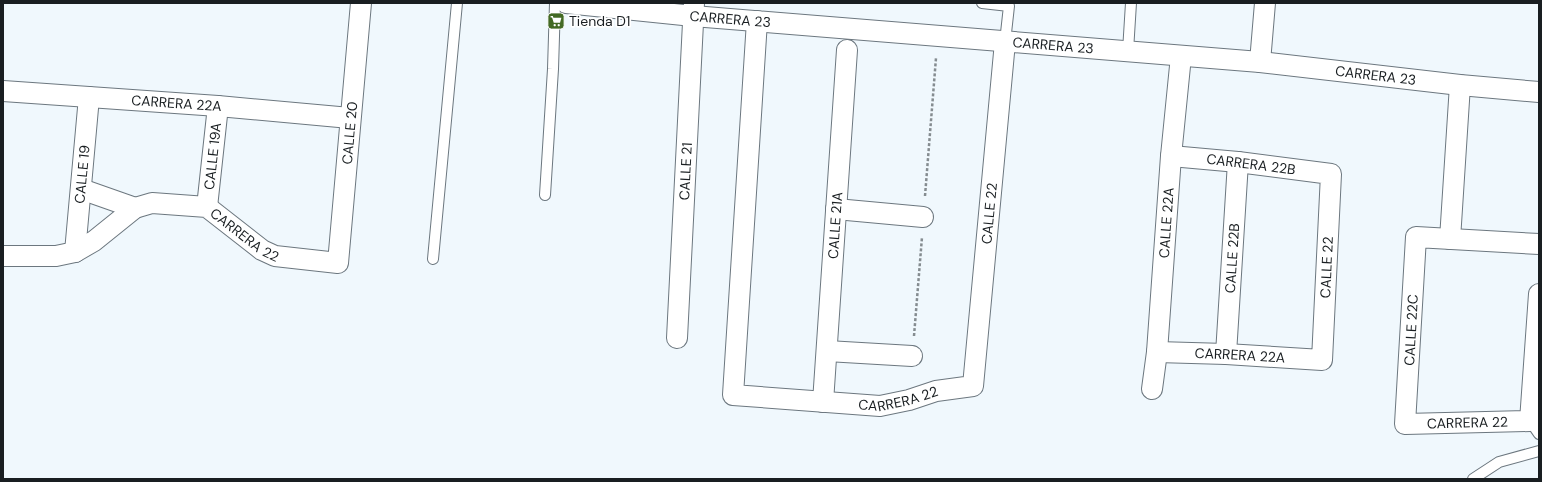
<svg xmlns="http://www.w3.org/2000/svg" width="1542" height="482" viewBox="0 0 1542 482" font-family="'DM Sans',sans-serif">
	<style>
		.lines { fill: none; stroke-linecap: round; stroke-linejoin: round }
		.service-casing { stroke: #6c777f; stroke-width: 12 }
		.minor-casing { stroke: #6c777f; stroke-width: 22 }
		.path { stroke: #858c90; stroke-width: 2.5; stroke-dasharray: 3 2; stroke-linecap: butt }
		.service { stroke: #fff; stroke-width: 10 }
		.minor { stroke: #fff; stroke-width: 20 }
		.labels { text-anchor: middle; dominant-baseline: central; stroke-width: 3.5; stroke-linejoin: round; paint-order: stroke }
		.street-label { font-size: 14px; fill: #191e21; stroke: #fff }
		.poi-label { font-size: 14px; fill: #191e21; stroke: #fff; text-anchor: start }
	</style>
	<rect width="100%" height="100%" fill="#f0f8fd"/>
	<g class="lines">
		<!-- service casing -->
		<g class="service-casing">
			<path id="service" d="M 982,3 L 1009,6 L 1005,42
				M 1128,51 L 1131,3
				M 545,195 L 553,69 L 555,3
				M 433,259 L 457,3
				M 1530,421 L 1539,434
				M 1473,479 L 1499,462 L 1539,451"/>
		</g>
		<!-- minor casing -->
		<g class="minor-casing">
			<g id="minor">
				<path id="s1" d="M 566,3 L 693,16 L 1260,62 L 1460,85 L 1539,92"/>
				<path id="s2" d="M 757,21 L 733,395 L 880,406 L 909,400 L 936,391 L 973,386 L 1005,42"/>
				<path d="M 1260,62 L 1265,3"/>
				<path id="s3" d="M 3,91 L 218,106 L 350,118"/>
				<path d="M 81,189 L 135,208"/>
				<path id="s4" d="M 207,207 L 218,106"/>
				<path d="M 836,209 L 923,217"/>
				<path d="M 1450,239 L 1460,85"/>
				<path id="s5" d="M 1539,244 L 1416,237 L 1405,424 L 1530,421 L 1539,294"/>
				<path id="s6" d="M 75,252 L 89,97"/>
				<path id="s7" d="M 3,256 L 56,256 L 75,252 L 94,241 L 135,208 L 152,203 L 207,207 L 262,250 L 275,256 L 338,263 L 361,3"/>
				<path id="s8" d="M 677,338 L 694,3"/>
				<path d="M 827,351 L 912,356"/>
				<path id="s9" d="M 1157,352 L 1226,354 L 1322,360 L 1331,174 L 1238,162 L 1171,156"/>
				<path id="s10" d="M 1226,354 L 1238,162"/>
				<path id="s11" d="M 1152,389 L 1157,352 L 1171,156 L 1181,56"/>
				<path id="s12" d="M 823,402 L 847,50"/>
			</g>
		</g>
		<!-- path -->
		<path class="path" d="M 925,196 L 936,58
			M 914,336 L 922,237"/>
		<!-- service -->
		<use href="#service" class="service"/>
		<!-- minor -->
		<use href="#minor" class="minor"/>
	</g>
	<!-- icons -->
	<defs>
		<g id="supermarket-square" transform="scale(0.9)"><rect x="-9" y="-9" width="18" height="18" rx="4" fill="#436a24" stroke="#fff"/><path d="M-6-5.5h2.5l.6 2H6L4.5 2H-2.5L-4.4-4H-6ZM-1.5 3.2a1.3 1.3 0 1 0 .1 0ZM3 3.2a1.3 1.3 0 1 0 .1 0Z" fill="#fff"/></g>
	</defs>
	<g fill-rule="evenodd">
		<use href="#supermarket-square" x="556" y="21"/>
	</g>
	<g class="labels">
		<!-- street labels -->
		<g class="street-label">
			<text stroke="none"><textPath href="#s1" startOffset="165">CARRERA 23</textPath></text>
			<text stroke="none"><textPath href="#s1" startOffset="489">CARRERA 23</textPath></text>
			<text stroke="none"><textPath href="#s1" startOffset="813">CARRERA 23</textPath></text>
			<text stroke="none"><textPath href="#s3" startOffset="174">CARRERA 22A</textPath></text>
			<text stroke="none"><textPath href="#s7" startOffset="498">CALLE 20</textPath></text>
			<text stroke="none"><textPath href="#s4" startOffset="51">CALLE 19A</textPath></text>
			<text transform="translate(1251 164) rotate(7)">CARRERA 22B</text>
			<text stroke="none"><textPath href="#s8" startOffset="167">CALLE 21</textPath></text>
			<text stroke="none"><textPath href="#s6" startOffset="78">CALLE 19</textPath></text>
			<text stroke="none"><textPath href="#s2" startOffset="791">CALLE 22</textPath></text>
			<text stroke="none"><textPath href="#s11" startOffset="167">CALLE 22A</textPath></text>
			<text stroke="none"><textPath href="#s12" startOffset="177">CALLE 21A</textPath></text>
			<text stroke="none"><textPath href="#s7" startOffset="267">CARRERA 22</textPath></text>
			<text stroke="none"><textPath href="#s10" startOffset="96">CALLE 22B</textPath></text>
			<text stroke="none"><textPath href="#s9" startOffset="258">CALLE 22</textPath></text>
			<text transform="translate(1411 330) rotate(-87)">CALLE 22C</text>
			<text stroke="none"><textPath href="#s9" startOffset="83">CARRERA 22A</textPath></text>
			<text stroke="none"><textPath href="#s2" startOffset="541">CARRERA 22</textPath></text>
			<text stroke="none"><textPath href="#s5" startOffset="373">CARRERA 22</textPath></text>
		</g>
		<!-- poi labels -->
		<g class="poi-label">
			<text x="569" y="21">Tienda D1</text>
		</g>
	</g>
	<!-- border -->
	<rect width="1542" height="482" fill="none" stroke="#191e21" stroke-width="8"/>
</svg>
